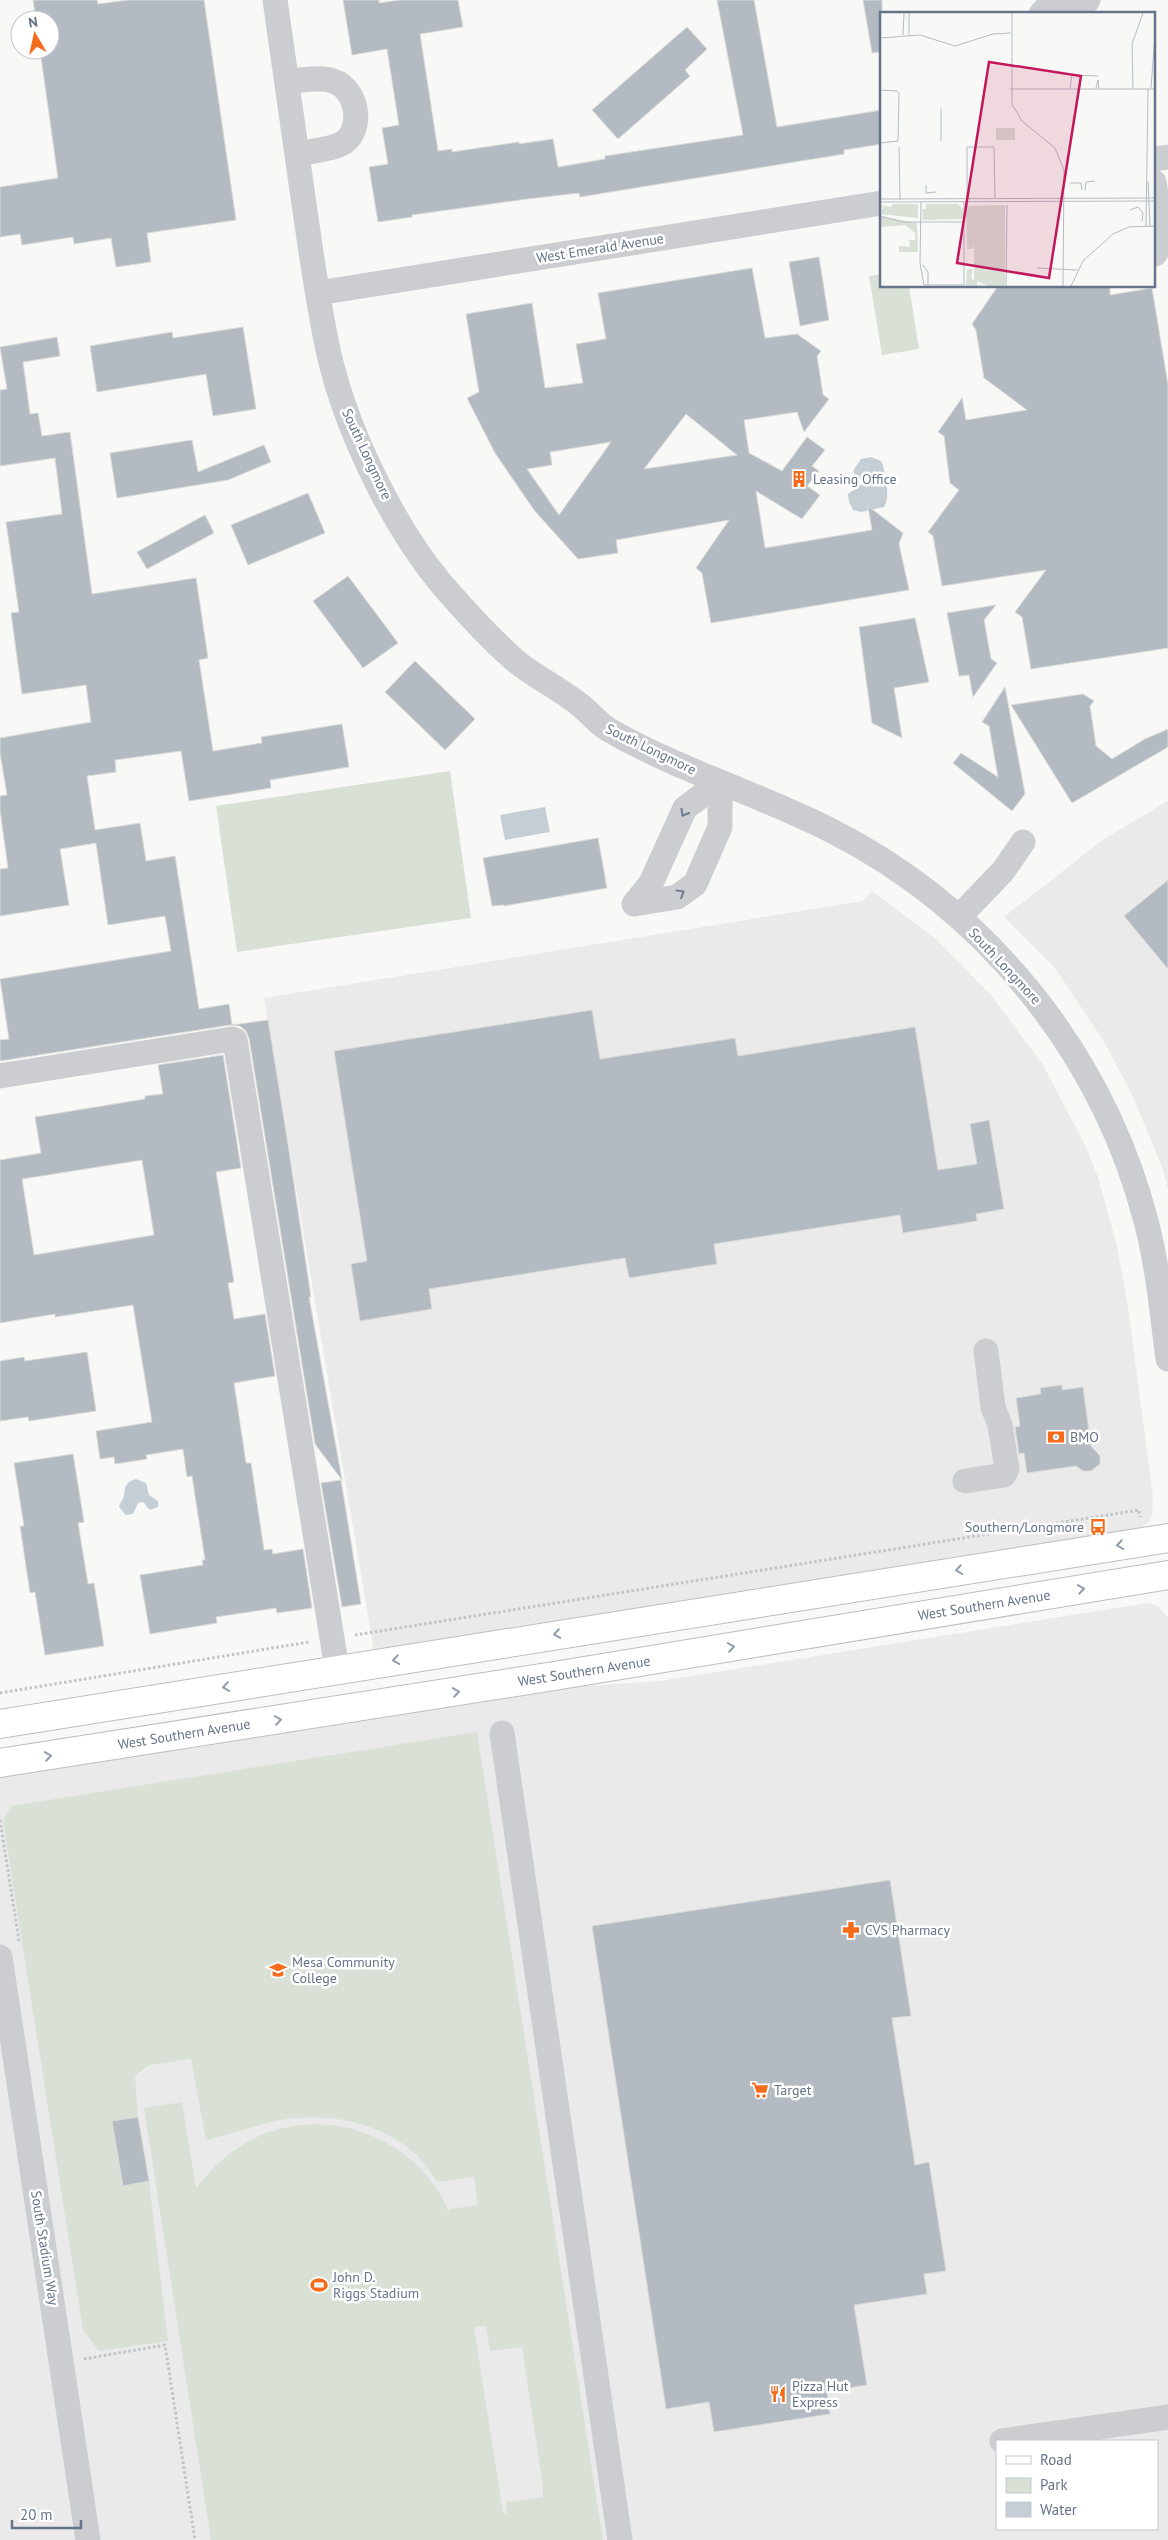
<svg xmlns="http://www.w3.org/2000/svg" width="1168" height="2540" viewBox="0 0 1168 2540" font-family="'PT Sans',sans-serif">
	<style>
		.built { fill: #e9eae9; fill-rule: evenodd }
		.green { fill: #d9e1d6; fill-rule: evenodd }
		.water { fill: #c6ced5 }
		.building { fill: #b3bac1; stroke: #dadbd8; fill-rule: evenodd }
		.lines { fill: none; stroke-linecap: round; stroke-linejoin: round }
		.major-casing { stroke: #bbbec3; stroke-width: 30 }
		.path { stroke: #c1c3c6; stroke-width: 3; stroke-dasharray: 2.5 2.5; stroke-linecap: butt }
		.minor { stroke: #cbcdd1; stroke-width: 25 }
		.major { stroke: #fff; stroke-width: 28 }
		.oneway { stroke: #6f7d91 }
		.oneway2 { stroke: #939ead }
		.labels { text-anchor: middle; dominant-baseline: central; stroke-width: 5; stroke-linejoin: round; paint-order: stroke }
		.street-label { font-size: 14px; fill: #65748a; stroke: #fff }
		.poi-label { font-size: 14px; fill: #65748a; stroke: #fff; text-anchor: start }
		.inset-road { fill: none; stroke: #b4bcc4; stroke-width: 1 }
		.view { fill: #c2185b; fill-opacity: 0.15; stroke: #c2185b; stroke-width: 2.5 }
		.inset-edge { fill: none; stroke: #65748a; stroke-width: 2.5 }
	</style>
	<rect width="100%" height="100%" fill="#f8f9f6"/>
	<!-- built -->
	<path class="built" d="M 1168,801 L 1168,1189 L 1162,1167 L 1134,1099 L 1105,1043 L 1055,968 L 1004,917 L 1104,839 Z
		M 872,891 L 936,939 L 991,995 L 1043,1065 L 1085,1145 L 1098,1177 L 1117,1246 L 1128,1307 L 1153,1497 L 1152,1515 L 1149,1522 L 1137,1530 L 374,1652 L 264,998 L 863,901 Z
		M 1148,1603 L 1158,1606 L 1168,1618 L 1168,2540 L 0,2540 L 0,1775 L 527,1690 L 660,1681 ZM 997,2441 L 1157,2441 L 1157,2529 L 997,2529 Z"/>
	<!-- green -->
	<path class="green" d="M 882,274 L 882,286 L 909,286 L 919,349 L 882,355 L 869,276 Z
		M 450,771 L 471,918 L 237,952 L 216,806 Z
		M 477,1732 L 603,2540 L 211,2540 L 144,2108 L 182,2102 L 196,2188 C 213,2167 232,2148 257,2137 C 330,2103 420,2139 450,2214 L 449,2209 L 478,2205 L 474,2177 L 437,2182 C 432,2175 427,2166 421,2160 C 391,2126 338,2114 295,2118 C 270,2120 231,2134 206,2140 L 191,2059 L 149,2065 L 135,2076 L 138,2117 L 113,2121 L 124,2186 L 149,2181 L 168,2341 L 99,2351 L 83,2330 L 3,1821 L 11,1806 ZM 486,2326 L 490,2351 L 522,2347 L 543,2487 L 543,2497 L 506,2502 L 507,2514 L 503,2513 L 474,2327 Z"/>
	<!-- water -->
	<path class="water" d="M 871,457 L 881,461 L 883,465 C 885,478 891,496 884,507 L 861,512 L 853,510 L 849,502 L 848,494 L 865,482 L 856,478 L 853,471 L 861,459 Z
		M 545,807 L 550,832 L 505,840 L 500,815 Z
		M 136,1479 L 146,1483 L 149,1495 L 158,1501 L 158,1507 L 150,1510 L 143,1502 L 138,1503 L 133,1514 L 126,1515 L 119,1507 C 120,1502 124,1499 124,1495 C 125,1486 126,1482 136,1479 Z"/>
	<!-- building -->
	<path class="building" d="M 33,0 L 97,0 L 98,4 L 128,0 L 204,0 L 236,220 L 147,233 L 151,262 L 116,267 L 111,238 L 74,244 L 73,237 L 22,245 L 20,234 L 0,237 L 0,187 L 58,178 L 40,50 L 50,50 L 50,20 L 36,20 Z
		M 343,0 L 379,0 L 379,3 L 400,0 L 458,0 L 463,27 L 420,34 L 438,151 L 452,149 L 452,152 L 519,142 L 519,144 L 553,139 L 558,167 L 605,159 L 605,156 L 743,135 L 717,0 L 754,0 L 777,127 L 882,110 L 882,144 L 844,150 L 844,154 L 580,197 L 579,193 L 527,199 L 412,215 L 412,217 L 378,222 L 369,167 L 388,164 L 382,128 L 399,125 L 387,49 L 352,55 Z
		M 863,0 L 882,0 L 882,52 L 872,53 Z
		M 687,27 L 707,49 L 685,70 L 690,76 L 618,139 L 592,110 Z
		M 819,257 L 829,320 L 800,326 L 789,262 Z
		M 752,268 L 765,338 L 797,334 L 821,351 L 817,356 L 823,395 L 829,399 L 804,432 L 797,412 L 744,420 L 749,453 L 782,471 L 807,437 L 825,450 L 812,466 L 819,471 L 807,486 L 820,495 L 802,519 L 756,491 L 765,548 L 872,530 L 868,506 L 903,533 L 899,544 L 909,590 L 711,623 L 702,573 L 696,568 L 729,520 L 616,540 L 618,553 L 578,559 L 534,510 L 495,453 L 467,398 L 479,392 L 466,314 L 532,303 L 545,388 L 583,383 L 576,344 L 606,339 L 598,293 ZM 686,414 L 737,455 L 644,469 ZM 611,442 L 559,515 L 527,469 L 552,465 L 550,452 Z
		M 998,286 L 1110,286 L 1110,295 L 1152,288 L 1168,385 L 1168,648 L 1031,669 L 1022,617 L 1015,612 L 1046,570 L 942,586 L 933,536 L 928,532 L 959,490 L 950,483 L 944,436 L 938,432 L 962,398 L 966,420 L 1027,410 L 984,378 L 976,330 L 972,324 Z
		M 243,327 L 256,409 L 213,416 L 206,374 L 97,392 L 90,346 L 172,332 L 173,338 Z
		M 57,337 L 60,356 L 23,362 L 30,414 L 38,413 L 42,436 L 70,432 L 92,594 L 196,578 L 208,658 L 199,660 L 213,751 L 262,743 L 261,737 L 342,724 L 349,767 L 270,780 L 271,788 L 189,801 L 181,751 L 115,760 L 116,772 L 87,776 L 95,830 L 140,823 L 146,861 L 175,856 L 199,1009 L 229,1004 L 232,1025 L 268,1020 L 288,1144 L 311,1297 L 309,1297 L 342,1480 L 315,1444 L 249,1038 L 246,1031 L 240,1026 L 230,1025 L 0,1061 L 0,1040 L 9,1039 L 0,979 L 171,951 L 165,916 L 108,925 L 96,843 L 60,849 L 69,905 L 0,916 L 0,869 L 8,868 L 0,810 L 0,796 L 7,795 L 0,753 L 0,738 L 91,722 L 86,685 L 22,694 L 11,613 L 19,612 L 6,522 L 62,514 L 55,458 L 0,466 L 0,390 L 7,389 L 0,347 Z
		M 192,440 L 198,472 L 264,445 L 271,462 L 228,480 L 117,498 L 110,453 Z
		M 308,493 L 325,533 L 248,565 L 231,525 Z
		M 205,515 L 214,533 L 147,569 L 137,552 Z
		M 348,576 L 398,643 L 363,668 L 313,601 Z
		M 996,605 L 984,620 L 991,659 L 997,663 L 973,697 L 969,675 L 959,676 L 947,613 Z
		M 915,618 L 929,682 L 894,688 L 902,738 L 872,723 L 859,627 Z
		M 415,661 L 475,719 L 445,750 L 385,692 Z
		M 1005,687 L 1025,794 L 1012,811 L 953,763 L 961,753 L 998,777 L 989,726 L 982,722 Z
		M 1083,694 L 1094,701 L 1090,706 L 1096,746 L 1112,759 L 1145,739 L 1168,729 L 1168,747 L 1072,803 L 1011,705 Z
		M 598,838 L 607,888 L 504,906 L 504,905 L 492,906 L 483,858 Z
		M 1168,880 L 1168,969 L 1124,916 Z
		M 592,1010 L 600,1059 L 735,1038 L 738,1056 L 915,1027 L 938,1170 L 977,1164 L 970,1124 L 989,1120 L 1004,1209 L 976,1214 L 977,1221 L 903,1233 L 900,1215 L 714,1244 L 717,1264 L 629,1278 L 625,1258 L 429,1289 L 432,1309 L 360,1321 L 351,1264 L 367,1261 L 334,1051 Z
		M 223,1055 L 241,1168 L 216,1172 L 234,1282 L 228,1283 L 234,1319 L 265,1314 L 275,1376 L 234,1383 L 246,1463 L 251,1463 L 264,1550 L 272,1549 L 273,1554 L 303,1549 L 312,1608 L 277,1613 L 276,1608 L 216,1617 L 217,1623 L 150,1634 L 140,1575 L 203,1565 L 202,1560 L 205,1560 L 192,1476 L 187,1477 L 183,1449 L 146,1455 L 147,1459 L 115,1464 L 114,1457 L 100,1459 L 96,1431 L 152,1422 L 133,1305 L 55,1317 L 55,1314 L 0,1323 L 0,1160 L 41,1153 L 35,1117 L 145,1099 L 145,1096 L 163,1094 L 158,1065 ZM 142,1160 L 154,1235 L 34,1255 L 22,1179 Z
		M 87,1352 L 96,1411 L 29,1421 L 28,1417 L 0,1421 L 0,1361 L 24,1357 L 25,1361 Z
		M 1062,1385 L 1062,1390 L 1083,1387 L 1091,1446 L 1100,1456 L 1100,1464 L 1091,1471 L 1083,1471 L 1076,1466 L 1027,1473 L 1024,1453 L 1019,1454 L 1015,1427 L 1020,1426 L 1016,1398 L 1041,1394 L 1040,1388 Z
		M 73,1454 L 84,1522 L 78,1523 L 88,1584 L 94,1583 L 104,1646 L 45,1655 L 35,1592 L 30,1593 L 20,1526 L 24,1526 L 14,1463 Z
		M 341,1480 L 361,1604 L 342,1607 L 321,1483 Z
		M 890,1880 L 911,2016 L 892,2018 L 915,2165 L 929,2162 L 946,2271 L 924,2274 L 927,2294 L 854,2305 L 867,2385 L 827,2391 L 830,2414 L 714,2432 L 709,2402 L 666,2409 L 592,1926 Z
		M 138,2117 L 149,2181 L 123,2186 L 112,2121 Z"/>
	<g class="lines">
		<!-- major casing -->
		<g class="major-casing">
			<path id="major" d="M 0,1724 L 1168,1538
				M 0,1763 L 554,1676 L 1168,1575"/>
		</g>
		<!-- path -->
		<path class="path" d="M 355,1635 L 1139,1510 L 1140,1517
			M 0,1693 L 309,1642
			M 0,1820 L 19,1941
			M 84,2359 L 165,2345 L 195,2540"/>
		<!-- minor -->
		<path class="minor" d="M 275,0 C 284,63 293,127 302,190 C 310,245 317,300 329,354 C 346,429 391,522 439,581 C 463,609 490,639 518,663 C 536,677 558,688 576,702 C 588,710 597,723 609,730 C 680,771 760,794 832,831 C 987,910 1102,1053 1146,1221 C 1158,1266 1162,1313 1168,1359
			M 1041,14 L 1047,7 L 1088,0
			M 287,81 C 300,81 320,76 333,81 C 359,89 365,134 339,145 C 327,150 310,151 297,154
			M 1154,159 L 1168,157
			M 1154,182 L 1163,240 L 1155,254
			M 318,293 L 882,203
			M 634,904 L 677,897 L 695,884 L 720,827 L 720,782
			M 634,904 L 651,883 L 685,808 L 720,782
			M 959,917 L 1003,871 L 1023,842
			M 0,1076 L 232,1039 L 235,1040 L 337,1669
			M 965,1481 L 1004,1475 L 1007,1469 L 1000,1425 L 993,1407 L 986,1351
			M 502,1733 L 620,2540
			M 0,1957 L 88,2540
			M 1002,2441 L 1168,2417"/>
		<!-- major -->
		<use href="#major" class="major"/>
	</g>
	<!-- one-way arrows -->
	<defs><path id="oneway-chevron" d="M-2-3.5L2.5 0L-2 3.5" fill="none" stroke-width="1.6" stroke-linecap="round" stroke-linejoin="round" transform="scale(1.25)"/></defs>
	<g class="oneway">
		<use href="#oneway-chevron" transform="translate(684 813) rotate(120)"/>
		<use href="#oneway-chevron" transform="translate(681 893) rotate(-31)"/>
	</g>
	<g class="oneway2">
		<use href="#oneway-chevron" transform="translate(1120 1545) rotate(171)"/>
		<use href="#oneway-chevron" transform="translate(959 1570) rotate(171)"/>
		<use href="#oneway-chevron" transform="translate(1081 1589) rotate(-9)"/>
		<use href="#oneway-chevron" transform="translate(557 1634) rotate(171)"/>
		<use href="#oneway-chevron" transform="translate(731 1647) rotate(-9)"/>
		<use href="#oneway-chevron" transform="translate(396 1660) rotate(171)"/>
		<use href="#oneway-chevron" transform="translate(226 1687) rotate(171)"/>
		<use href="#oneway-chevron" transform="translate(456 1692) rotate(-9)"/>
		<use href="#oneway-chevron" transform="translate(278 1720) rotate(-9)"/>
		<use href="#oneway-chevron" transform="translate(48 1756) rotate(-9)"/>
	</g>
	<!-- icons -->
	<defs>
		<g id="building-bare" transform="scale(1.35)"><path d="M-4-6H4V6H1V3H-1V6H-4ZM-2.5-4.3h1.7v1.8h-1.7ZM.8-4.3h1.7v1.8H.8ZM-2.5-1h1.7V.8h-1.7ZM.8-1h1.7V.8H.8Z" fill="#f46c1b" stroke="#fff" stroke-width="2.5" paint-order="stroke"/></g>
		<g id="bank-bare" transform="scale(1.35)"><path d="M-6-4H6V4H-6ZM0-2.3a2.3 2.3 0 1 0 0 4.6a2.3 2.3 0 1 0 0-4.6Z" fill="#f46c1b" stroke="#fff" stroke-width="2.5" paint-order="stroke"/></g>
		<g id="bus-bare" transform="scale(1.35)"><path d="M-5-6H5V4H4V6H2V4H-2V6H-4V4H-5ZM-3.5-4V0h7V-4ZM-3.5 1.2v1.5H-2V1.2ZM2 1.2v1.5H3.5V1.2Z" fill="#f46c1b" stroke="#fff" stroke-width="2.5" paint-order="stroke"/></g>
		<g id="pharmacy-bare" transform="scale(1.35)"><path d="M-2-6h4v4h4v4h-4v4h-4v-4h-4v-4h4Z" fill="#f46c1b" stroke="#fff" stroke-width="2.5" paint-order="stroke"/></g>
		<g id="university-bare" transform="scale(1.35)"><path d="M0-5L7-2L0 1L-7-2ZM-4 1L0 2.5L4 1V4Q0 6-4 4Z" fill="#f46c1b" stroke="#fff" stroke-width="2.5" paint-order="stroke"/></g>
		<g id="supermarket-bare" transform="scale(1.35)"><path d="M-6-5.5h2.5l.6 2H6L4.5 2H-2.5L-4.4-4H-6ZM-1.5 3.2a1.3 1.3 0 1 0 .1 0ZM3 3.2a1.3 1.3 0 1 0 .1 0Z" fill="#f46c1b" stroke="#fff" stroke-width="2.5" paint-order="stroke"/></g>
		<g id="stadium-bare" transform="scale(1.35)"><path d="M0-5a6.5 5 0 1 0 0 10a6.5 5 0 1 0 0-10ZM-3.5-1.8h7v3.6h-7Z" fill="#f46c1b" stroke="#fff" stroke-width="2.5" paint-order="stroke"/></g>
		<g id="restaurant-bare" transform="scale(1.35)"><path d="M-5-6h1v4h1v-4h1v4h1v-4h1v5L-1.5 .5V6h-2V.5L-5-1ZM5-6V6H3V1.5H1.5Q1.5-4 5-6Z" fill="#f46c1b" stroke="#fff" stroke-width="2.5" paint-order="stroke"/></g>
	</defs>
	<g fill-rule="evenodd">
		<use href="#building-bare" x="799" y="479"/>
		<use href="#bank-bare" x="1056" y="1437"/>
		<use href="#bus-bare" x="1098" y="1527"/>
		<use href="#pharmacy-bare" x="851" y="1930"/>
		<use href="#university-bare" x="278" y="1970"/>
		<use href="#supermarket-bare" x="760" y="2090"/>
		<use href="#stadium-bare" x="319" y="2285"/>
		<use href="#restaurant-bare" x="778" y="2394"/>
	</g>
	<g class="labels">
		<!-- street labels -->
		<g class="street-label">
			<text transform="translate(600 248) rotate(-9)">West Emerald Avenue</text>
			<text transform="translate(367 454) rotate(65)">South Longmore</text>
			<text transform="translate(651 749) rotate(26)">South Longmore</text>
			<text transform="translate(1005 966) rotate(47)">South Longmore</text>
			<text transform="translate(984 1605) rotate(-9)">West Southern Avenue</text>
			<text transform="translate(584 1671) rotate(-9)">West Southern Avenue</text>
			<text transform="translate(184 1734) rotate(-9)">West Southern Avenue</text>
			<text transform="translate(45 2248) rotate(81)">South Stadium Way</text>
		</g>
		<!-- poi labels -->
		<g class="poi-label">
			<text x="813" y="479">Leasing Office</text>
			<text x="1070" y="1437">BMO</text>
			<text x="1084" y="1527" text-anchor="end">Southern/Longmore</text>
			<text x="865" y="1930">CVS Pharmacy</text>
			<text x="292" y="1962">Mesa Community<tspan x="292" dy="16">College</tspan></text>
			<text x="774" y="2090">Target</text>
			<text x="333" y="2277">John D.<tspan x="333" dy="16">Riggs Stadium</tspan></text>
			<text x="792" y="2386">Pizza Hut<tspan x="792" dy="16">Express</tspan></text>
		</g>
	</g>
	<!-- overview -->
	<g transform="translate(880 12)">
		<rect width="275" height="275" fill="#f8f9f6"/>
		<path d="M 116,116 L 135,116 L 135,128 L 116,128 ZM 12,192 L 38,192 L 38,206 L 0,202 L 4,194 L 0,197 L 0,193 L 11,195 ZM 46,192 L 78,192 L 83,197 L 83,207 L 43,208 L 42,197 L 46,197 ZM 125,193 L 125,274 L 108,274 L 97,269 L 97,273 L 104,274 L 86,274 L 87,257 L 93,257 L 91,266 L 94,268 L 94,231 L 93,237 L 87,237 L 86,194 ZM 1,205 L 37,211 L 38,240 L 19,240 L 19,234 L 30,235 L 29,228 L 35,228 L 35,221 L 25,213 L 1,215 Z" fill="#d9e1d6"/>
		<path class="inset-road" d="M 132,1 L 132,92 L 142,109 L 175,136 L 184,158 L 183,274M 23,23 L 24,1M 29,23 L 29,1M 0,26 L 40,23 L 75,34 L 113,22 L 131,21M 216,76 L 218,68 L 219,77M 271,76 L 275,23M 130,77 L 275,77M 190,77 L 192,63 L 218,64M 253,77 L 252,32 L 263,1M 0,78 L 17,79 L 19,82 L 18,129 L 0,131M 61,129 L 61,96M 19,135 L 20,188M 268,169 L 270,214M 190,171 L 201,171 L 202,178M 46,173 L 46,181 L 56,180M 205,178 L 206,170 L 215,169M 87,186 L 87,135 L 114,135 L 115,186M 0,187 L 275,186M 0,190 L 275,189M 41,190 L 40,251 L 44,273 L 84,273 L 84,190M 250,198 L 258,195 L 263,201 L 262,209M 0,204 L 24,210 L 84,210M 266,214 L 268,77M 43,253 L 48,260 L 48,273M 157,256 L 197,258M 126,274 L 127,193M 191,274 L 203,249 L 233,222 L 249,215 L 275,214"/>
		<path class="view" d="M 109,50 L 201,64 L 169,266 L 77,251 Z"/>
		<rect width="275" height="275" class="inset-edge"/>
	</g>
	<!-- legend -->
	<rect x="996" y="2440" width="162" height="90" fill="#ffffff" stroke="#c1c7d0"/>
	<rect x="1006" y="2456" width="25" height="8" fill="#ffffff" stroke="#c1c7d0"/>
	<text x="1040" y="2465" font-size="15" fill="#65748a">Road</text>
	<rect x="1006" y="2478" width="25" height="15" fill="#d9e1d6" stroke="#c1c7d0"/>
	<text x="1040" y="2490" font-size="15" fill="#65748a">Park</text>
	<rect x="1006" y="2502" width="25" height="15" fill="#c6ced5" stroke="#c1c7d0"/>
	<text x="1040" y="2515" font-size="15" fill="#65748a">Water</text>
	<!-- north arrow -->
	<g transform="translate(35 35) rotate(351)"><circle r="24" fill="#ffffff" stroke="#c1c7d0"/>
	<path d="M0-4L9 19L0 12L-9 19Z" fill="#f46c1b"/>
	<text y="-8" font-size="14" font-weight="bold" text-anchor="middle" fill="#65748a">N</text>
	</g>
	<!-- scale -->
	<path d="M12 2520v8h69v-8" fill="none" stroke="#65748a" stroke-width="2.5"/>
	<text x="20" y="2520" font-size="15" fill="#65748a" stroke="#ffffff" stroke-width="4" paint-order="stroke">20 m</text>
</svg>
